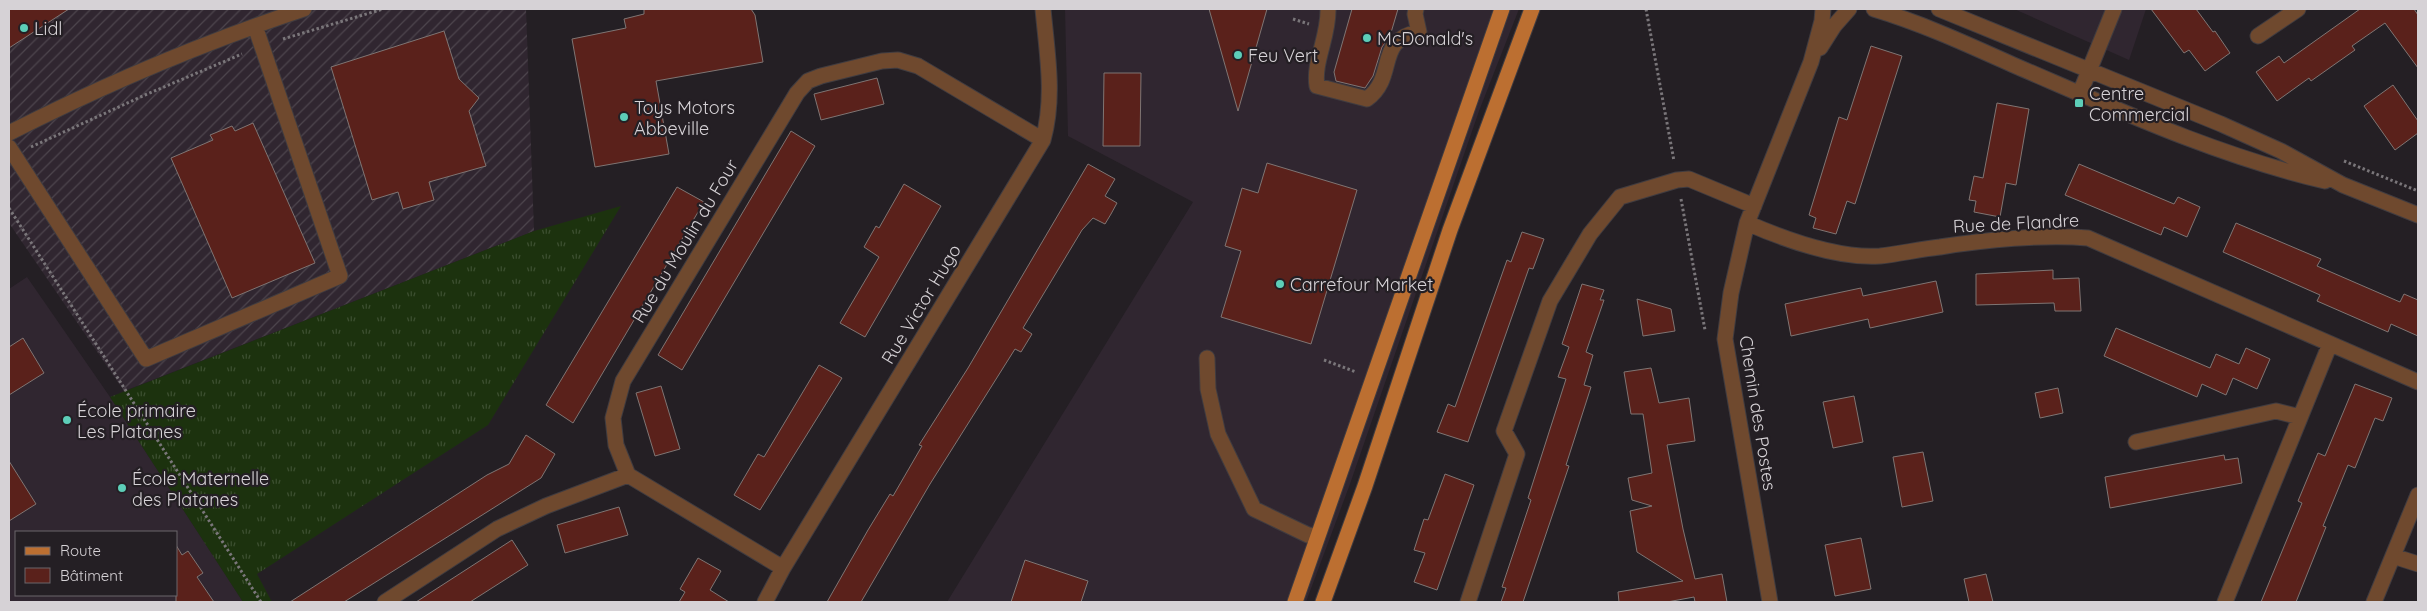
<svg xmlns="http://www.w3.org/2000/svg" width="2427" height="611" viewBox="0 0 2427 611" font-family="Quicksand,sans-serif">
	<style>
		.built { fill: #302630; fill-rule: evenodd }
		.industrial { fill: url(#industrial-furrows) }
		.grass { fill: url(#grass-tufts) }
		.building { fill: #5a211b; stroke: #7f7573 }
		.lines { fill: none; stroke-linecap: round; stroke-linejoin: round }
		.minor-casing { stroke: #403c40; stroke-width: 17 }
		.major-casing { stroke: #403c40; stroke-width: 17 }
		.path { stroke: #7a767a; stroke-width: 3; stroke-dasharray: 2.5 2.5; stroke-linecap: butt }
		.minor { stroke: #6f492e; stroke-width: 15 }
		.major { stroke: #bc6f31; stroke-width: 15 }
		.poi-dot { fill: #5dceb8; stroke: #241f24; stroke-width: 2 }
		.labels { text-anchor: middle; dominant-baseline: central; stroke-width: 4.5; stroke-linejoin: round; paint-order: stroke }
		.poi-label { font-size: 18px; fill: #d6d2d6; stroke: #241f24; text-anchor: start }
		.street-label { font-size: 18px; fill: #d6d2d6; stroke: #241f24 }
	</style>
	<defs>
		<pattern id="industrial-furrows" width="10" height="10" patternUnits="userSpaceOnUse" patternTransform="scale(1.25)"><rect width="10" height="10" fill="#302630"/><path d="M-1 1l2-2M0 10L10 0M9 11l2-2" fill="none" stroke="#4d454d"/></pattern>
		<pattern id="grass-tufts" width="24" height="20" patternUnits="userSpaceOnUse" patternTransform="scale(1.25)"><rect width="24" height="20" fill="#1c320e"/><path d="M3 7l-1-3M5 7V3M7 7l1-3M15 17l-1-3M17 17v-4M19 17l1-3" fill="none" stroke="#3c4f30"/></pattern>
	</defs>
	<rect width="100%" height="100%" fill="#241f24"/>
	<!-- built -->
	<path class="built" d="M 1065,9 L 1519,9 L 1479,111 L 1350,484 L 1306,602 L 947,602 L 1193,202 L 1068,136 Z
		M 2014,9 L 2146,9 L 2129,60 Z
		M 27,277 L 110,397 L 243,602 L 9,602 L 9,289 ZM 16,532 L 176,532 L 176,595 L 16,595 Z"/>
	<!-- industrial -->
	<path class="industrial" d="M 9,9 L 526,9 L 534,231 L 124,391 L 9,223 Z"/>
	<!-- grass -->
	<path class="grass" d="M 621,206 L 488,425 L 257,574 L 272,602 L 243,602 L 110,397 L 534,231 Z"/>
	<!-- building -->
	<path class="building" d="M 9,9 L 69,9 L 9,48 Z
		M 644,9 L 751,9 L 755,15 L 763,62 L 656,81 L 669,154 L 595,167 L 572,39 L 626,28 L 624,19 L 644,14 Z
		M 1209,9 L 1267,9 L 1238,111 Z
		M 1352,9 L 1398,9 L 1390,36 L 1382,47 L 1373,76 L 1365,88 L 1336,81 L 1334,72 Z
		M 2151,9 L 2196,9 L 2213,32 L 2215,31 L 2230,53 L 2205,71 L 2189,50 L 2184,53 Z
		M 2360,9 L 2414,9 L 2418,15 L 2418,68 L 2385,23 L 2352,46 L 2355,50 L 2311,81 L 2309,78 L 2277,101 L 2256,72 L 2279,56 L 2284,63 Z
		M 444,31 L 459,79 L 479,98 L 469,111 L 486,166 L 429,182 L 434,200 L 403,209 L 398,192 L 372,200 L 331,67 Z
		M 1871,46 L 1902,56 L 1855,204 L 1847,201 L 1836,234 L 1813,228 L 1816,218 L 1809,215 L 1839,117 L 1847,120 Z
		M 1104,73 L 1141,73 L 1140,146 L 1103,146 Z
		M 877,78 L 884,104 L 821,120 L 814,94 Z
		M 2393,85 L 2418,121 L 2418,133 L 2395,150 L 2364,106 Z
		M 1997,103 L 2029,109 L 2016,185 L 2006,183 L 2000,217 L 1974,212 L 1976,201 L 1969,200 L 1974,176 L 1983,178 Z
		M 253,123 L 315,263 L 232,298 L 171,158 L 213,140 L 210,135 L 232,126 L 235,131 Z
		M 791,131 L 815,146 L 682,370 L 658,355 Z
		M 1267,163 L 1357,190 L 1311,344 L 1221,317 L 1241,251 L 1225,246 L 1234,216 L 1242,188 L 1258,193 Z
		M 1088,164 L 1115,179 L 1105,196 L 1117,203 L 1111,214 L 1105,224 L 1093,218 L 1082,230 L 1023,328 L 1032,334 L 1021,352 L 1015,349 L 930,484 L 861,602 L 827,602 L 868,530 L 890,494 L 893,496 L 922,446 L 919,445 L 968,368 Z
		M 2079,164 L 2174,204 L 2178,197 L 2200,207 L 2187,237 L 2164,227 L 2161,235 L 2065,195 Z
		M 904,184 L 941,206 L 865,337 L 840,323 L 879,257 L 864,247 L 876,226 L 879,228 Z
		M 677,187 L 704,202 L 573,423 L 546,405 Z
		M 2236,223 L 2321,259 L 2317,266 L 2400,302 L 2404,294 L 2418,300 L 2418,336 L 2391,324 L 2388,332 L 2317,301 L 2320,295 L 2223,252 Z
		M 1522,232 L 1544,239 L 1533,269 L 1529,268 L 1468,442 L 1437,432 L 1448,404 L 1455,407 L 1507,260 L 1511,262 Z
		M 2053,270 L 2053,279 L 2079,278 L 2081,311 L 2055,311 L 2054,303 L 1976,305 L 1976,274 Z
		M 1936,281 L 1943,312 L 1870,328 L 1868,319 L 1791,336 L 1785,304 L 1861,288 L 1863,296 Z
		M 1582,284 L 1604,290 L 1600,300 L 1604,300 L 1586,352 L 1593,355 L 1584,385 L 1591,387 L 1566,465 L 1569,466 L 1523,602 L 1501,602 L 1506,588 L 1502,587 L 1531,500 L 1528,498 L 1566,379 L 1558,377 L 1569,347 L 1562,344 Z
		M 1637,299 L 1671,309 L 1675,331 L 1643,336 Z
		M 2116,328 L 2210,368 L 2216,354 L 2239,364 L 2246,348 L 2270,359 L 2257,389 L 2233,378 L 2226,395 L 2202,384 L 2197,397 L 2104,356 Z
		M 23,338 L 44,373 L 9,395 L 9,347 Z
		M 819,365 L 842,378 L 760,510 L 734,495 L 758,454 L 764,457 Z
		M 1651,368 L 1659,403 L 1689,398 L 1695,441 L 1667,445 L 1683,529 L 1695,579 L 1722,574 L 1727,602 L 1695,602 L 1694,597 L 1667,602 L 1619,602 L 1618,592 L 1683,581 L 1637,552 L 1630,511 L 1652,506 L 1632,500 L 1628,478 L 1652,473 L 1643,414 L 1631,414 L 1624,372 Z
		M 2355,384 L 2392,398 L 2383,421 L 2375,418 L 2355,468 L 2348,465 L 2323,526 L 2326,527 L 2296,602 L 2261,602 L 2302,503 L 2298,501 L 2318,453 L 2325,456 Z
		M 661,386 L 680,449 L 655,456 L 636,393 Z
		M 2058,388 L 2063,413 L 2040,418 L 2035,393 Z
		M 1854,396 L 1863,442 L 1833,448 L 1823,402 Z
		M 526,435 L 555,454 L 541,478 L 344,602 L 290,602 L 487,475 L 509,464 Z
		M 1923,452 L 1933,501 L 1902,507 L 1893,457 Z
		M 2224,455 L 2225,460 L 2238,458 L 2242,483 L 2110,508 L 2105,477 Z
		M 9,461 L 36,504 L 9,521 Z
		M 1445,474 L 1474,485 L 1437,590 L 1414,582 L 1425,553 L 1414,550 L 1424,519 L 1428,520 Z
		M 619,507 L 628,535 L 565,553 L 557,525 Z
		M 1861,538 L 1871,589 L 1835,596 L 1825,545 Z
		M 512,540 L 528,565 L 470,602 L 416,602 Z
		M 176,545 L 182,555 L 188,551 L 203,573 L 197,577 L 214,602 L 176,602 Z
		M 698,558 L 721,571 L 710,590 L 729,602 L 679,602 L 685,592 L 680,589 Z
		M 1025,560 L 1088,581 L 1081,602 L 1011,602 Z
		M 1986,574 L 1993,602 L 1969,602 L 1964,579 Z"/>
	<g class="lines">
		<!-- minor casing -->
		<g class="minor-casing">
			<path id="minor" d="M 1328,9 C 1329,36 1313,62 1317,86 L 1367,99 C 1398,76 1374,40 1419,32 L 1415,14 L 1416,9
				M 1874,9 C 1924,24 1971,46 2018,67 C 2118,110 2218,156 2325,181
				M 1939,9 L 2221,124 L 2281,151 L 2343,185 L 2418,215
				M 2258,36 L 2298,9
				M 1820,48 L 1834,26 L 1849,9
				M 2080,93 L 2114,9
				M 9,133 C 105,84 202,43 304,9
				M 9,147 L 146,359 L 340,276 L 255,26
				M 1747,223 C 1786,240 1837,259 1880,256 C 1900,254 1920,249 1940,247 C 1984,240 2044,234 2088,238 L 2418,382
				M 1207,358 L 1208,389 L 1218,434 L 1254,509 L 1308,535 L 1317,536
				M 2136,442 L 2276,411 L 2300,417
				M 2393,556 L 2418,564
				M 783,568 L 628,475 L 616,445 L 613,418 L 623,381 L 797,93 L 808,81 L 821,76 L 882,61 L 898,60 L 918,66 L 1043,140
				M 385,602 L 497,529 L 546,506 L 628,475
				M 765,602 L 783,568 L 1043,140 C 1055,97 1047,53 1043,9
				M 1468,602 L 1517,454 L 1504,431 L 1550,301 L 1590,234 L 1620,197 L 1677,180 L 1689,179 L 1754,206
				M 1770,602 L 1725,339 L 1731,293 L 1747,223 L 1811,62 L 1822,21 L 1823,9
				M 2225,602 L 2330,344
				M 2374,602 L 2418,495"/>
		</g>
		<!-- major casing -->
		<g class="major-casing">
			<path id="major" d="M 1295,602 L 1502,9
				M 1323,602 L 1365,486 L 1450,230 L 1532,9"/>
		</g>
		<!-- path -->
		<path class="path" d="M 1646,9 L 1674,161
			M 1293,19 L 1309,24
			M 283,39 L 383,9
			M 31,147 L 145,95 L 242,54
			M 2344,161 L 2418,191
			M 1681,199 L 1705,330
			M 9,208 L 261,602
			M 1324,360 L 1356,372"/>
		<!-- minor -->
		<use href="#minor" class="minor"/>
		<!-- major -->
		<use href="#major" class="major"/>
	</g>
	<!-- markers -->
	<g class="poi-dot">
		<circle cx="24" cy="28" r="5"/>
		<circle cx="1367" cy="38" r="5"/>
		<circle cx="1238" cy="55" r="5"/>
		<rect x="2074" y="98" width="10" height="10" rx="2.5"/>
		<circle cx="624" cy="117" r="5"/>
		<circle cx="1280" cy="284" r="5"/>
		<circle cx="67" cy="420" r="5"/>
		<circle cx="122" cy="488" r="5"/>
	</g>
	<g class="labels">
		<!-- poi labels -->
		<g class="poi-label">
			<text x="34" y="28">Lidl</text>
			<text x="1377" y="38">McDonald's</text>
			<text x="1248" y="55">Feu Vert</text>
			<text x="2089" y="93">Centre<tspan x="2089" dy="21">Commercial</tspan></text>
			<text x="634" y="107">Toys Motors<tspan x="634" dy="21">Abbeville</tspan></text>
			<text x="1290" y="284">Carrefour Market</text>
			<text x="77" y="410">École primaire<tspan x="77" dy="21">Les Platanes</tspan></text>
			<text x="132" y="478">École Maternelle<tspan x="132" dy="21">des Platanes</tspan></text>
		</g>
		<!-- street labels -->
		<g class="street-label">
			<text transform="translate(2016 223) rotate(-3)">Rue de Flandre</text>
			<text transform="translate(685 241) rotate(-59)">Rue du Moulin du Four</text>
			<text transform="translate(921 304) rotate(-59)">Rue Victor Hugo</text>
			<text transform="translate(1758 413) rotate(81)">Chemin des Postes</text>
		</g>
	</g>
	<!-- border -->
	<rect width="2427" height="611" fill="none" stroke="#d6d2d6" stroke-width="20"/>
	<!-- legend -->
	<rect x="15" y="531" width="162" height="65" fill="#241f24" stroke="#6b676b"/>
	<rect x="25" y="547" width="25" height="8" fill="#bc6f31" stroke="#6b676b"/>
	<text x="60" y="556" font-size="15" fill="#d6d2d6">Route</text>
	<rect x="25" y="568" width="25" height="15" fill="#5a211b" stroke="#6b676b"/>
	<text x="60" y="581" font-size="15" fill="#d6d2d6">Bâtiment</text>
</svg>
